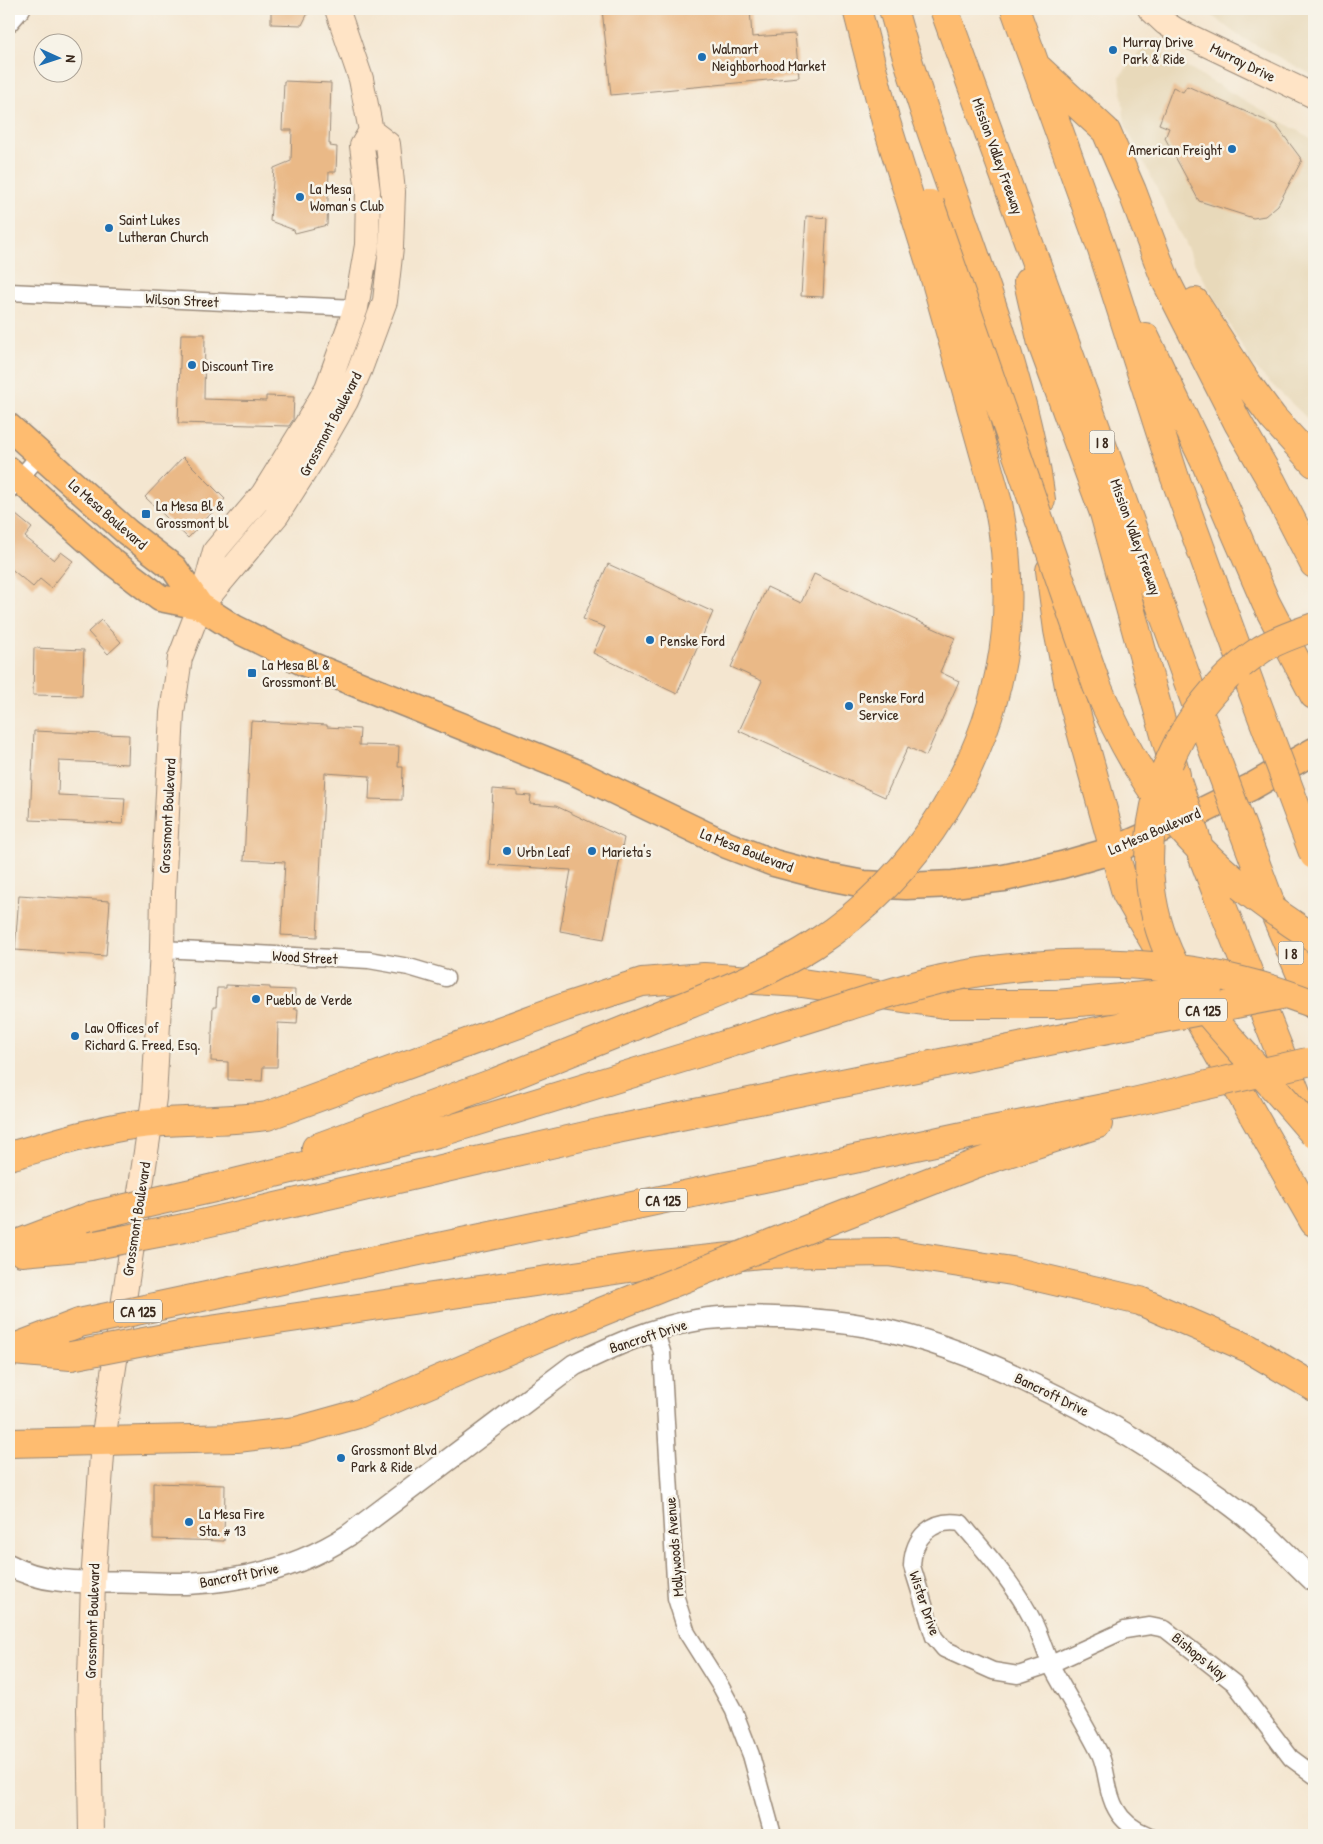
<svg xmlns="http://www.w3.org/2000/svg" width="1323" height="1844" viewBox="0 0 1323 1844" font-family="'Patrick Hand',sans-serif">
	<style>
		.built { fill: #e8d9ba }
		.building { fill: #eab987 }
		.lines { fill: none; stroke-linecap: round; stroke-linejoin: round }
		.minor-casing { stroke: #988877; stroke-width: 19 }
		.tertiary-casing { stroke: #988877; stroke-width: 24 }
		.secondary-casing { stroke: #988877; stroke-width: 26 }
		.primary-casing { stroke: #988877; stroke-width: 29 }
		.motorway-casing { stroke: #988877; stroke-width: 30 }
		.minor { stroke: #fff; stroke-width: 16 }
		.tertiary { stroke: #fff; stroke-width: 21 }
		.secondary { stroke: #ffe4c6; stroke-width: 24 }
		.primary { stroke: #febc70; stroke-width: 26 }
		.motorway { stroke: #febc70; stroke-width: 28 }
		.motorway-bridge-casing { stroke: #988877; stroke-width: 30; stroke-linecap: butt }
		.motorway-bridge { stroke: #febc70; stroke-width: 28 }
		.poi-dot { fill: #1f6fb2; stroke: #f7f3e8; stroke-width: 2 }
		.labels { text-anchor: middle; dominant-baseline: central; stroke-width: 5; stroke-linejoin: round; paint-order: stroke }
		.shield { fill: #f7f3e8; stroke: #73665b; stroke-width: 1 }
		.shield-label { font-size: 14px; font-weight: bold; fill: #3b2a1e }
		.poi-label { font-size: 15px; fill: #3b2a1e; stroke: #f7f3e8; text-anchor: start }
		.street-label { font-size: 15px; fill: #3b2a1e; stroke: #f7f3e8 }
	</style>
	<rect width="100%" height="100%" fill="#f7f3e8"/>
	<filter id="ink" filterUnits="userSpaceOnUse"><feTurbulence type="fractalNoise" baseFrequency=".02" numOctaves="2"/><feDisplacementMap in="SourceGraphic" scale="10" xChannelSelector="R" yChannelSelector="G"/><feConvolveMatrix kernelMatrix="1 2 1 2 8 2 1 2 1" color-interpolation-filters="sRGB"/></filter>
	<filter id="wash" filterUnits="userSpaceOnUse"><feTurbulence type="fractalNoise" baseFrequency=".0096" numOctaves="4" result="noise"/><feDisplacementMap in="SourceGraphic" scale="20" xChannelSelector="R" yChannelSelector="G"/><feGaussianBlur stdDeviation="1.12" result="paint"/><feColorMatrix in="noise" values="0 0 0 0 0 0 0 0 0 0 0 0 0 0 0 0 0 1.4 0 .05"/><feComposite in="paint" operator="in"/></filter>
	<g filter="url(#wash)">
		<rect width="100%" height="100%" fill="#f4e6d0"/>
		<!-- built -->
		<path class="built" d="M 1203,9 L 1314,9 L 1314,76 L 1239,36 Z
			M 1146,44 L 1314,140 L 1314,425 L 1253,366 L 1195,264 L 1125,125 L 1120,76 Z"/>
		<g id="blocks">
			<!-- building -->
			<path class="building" d="M 271,9 L 310,9 L 302,25 L 271,24 Z
				M 602,9 L 750,9 L 752,37 L 795,34 L 799,77 L 611,95 Z
				M 284,81 L 331,83 L 329,144 L 331,144 L 330,146 L 337,147 L 336,172 L 329,172 L 327,225 L 295,233 L 294,230 L 270,221 L 274,168 L 291,161 L 292,130 L 282,130 Z
				M 1187,86 L 1276,125 L 1302,160 L 1278,205 L 1265,216 L 1253,218 L 1199,201 L 1165,138 L 1169,128 L 1159,124 L 1173,87 L 1183,92 Z
				M 806,216 L 827,218 L 823,297 L 801,296 Z
				M 181,334 L 205,334 L 204,399 L 266,401 L 266,396 L 294,397 L 293,420 L 289,426 L 178,423 Z
				M 183,457 L 225,499 L 188,538 L 145,497 Z
				M 16,515 L 32,528 L 25,537 L 54,560 L 61,552 L 73,561 L 51,588 L 40,579 L 33,587 L 9,567 L 9,524 Z
				M 608,564 L 713,612 L 677,694 L 593,653 L 605,627 L 583,619 Z
				M 814,574 L 955,638 L 940,672 L 959,681 L 926,756 L 908,747 L 885,797 L 739,731 L 762,681 L 731,667 L 767,587 L 801,603 Z
				M 101,620 L 121,642 L 108,654 L 88,632 Z
				M 34,648 L 84,650 L 82,696 L 33,695 Z
				M 251,721 L 327,725 L 327,727 L 360,729 L 359,745 L 399,746 L 398,767 L 403,767 L 402,800 L 369,799 L 370,776 L 325,773 L 317,937 L 281,935 L 285,862 L 244,860 Z
				M 34,731 L 129,735 L 128,764 L 59,761 L 58,795 L 125,798 L 123,824 L 30,820 Z
				M 493,789 L 517,791 L 517,795 L 531,796 L 530,804 L 556,806 L 624,838 L 604,939 L 560,931 L 571,870 L 489,865 Z
				M 19,895 L 110,901 L 106,956 L 15,950 Z
				M 226,985 L 270,987 L 270,989 L 295,990 L 294,1009 L 298,1009 L 297,1024 L 278,1023 L 277,1067 L 263,1067 L 262,1081 L 228,1080 L 228,1062 L 211,1061 L 213,1007 L 216,1007 L 217,988 L 226,988 Z
				M 153,1483 L 225,1485 L 224,1541 L 153,1539 Z"/>
		</g>
	</g>
	<g filter="url(#ink)">
		<use href="#blocks" fill-opacity="0" stroke="#988877" stroke-width="1"/>
		<g class="lines">
			<!-- minor casing -->
			<g class="minor-casing">
				<path id="minor" d="M 9,24 L 22,9
					M 9,292 L 356,308
					M 9,490 L 40,455
					M 162,949 L 369,960 L 409,967 L 446,978
					M 655,1330 L 662,1352 L 676,1598 L 687,1633 L 721,1687 L 734,1711 L 751,1755 L 773,1835
					M 1148,1835 C 1135,1830 1123,1822 1116,1809 C 1106,1792 1108,1772 1100,1754 C 1086,1726 1069,1699 1054,1671 C 1046,1656 1042,1640 1035,1625 C 1017,1587 988,1555 961,1523 C 932,1518 913,1537 912,1566 L 934,1637 L 944,1649 L 993,1671 L 1018,1675 L 1051,1664 L 1125,1630 L 1150,1626 L 1165,1629 L 1234,1683 L 1291,1758 L 1314,1775"/>
			</g>
			<!-- tertiary casing -->
			<g class="tertiary-casing">
				<path id="tertiary" d="M 9,1565 C 42,1584 84,1582 121,1582 C 145,1582 170,1585 194,1583 C 249,1580 303,1565 349,1535 L 574,1365 C 613,1346 654,1327 698,1320 C 728,1315 762,1317 793,1318 C 820,1320 848,1322 875,1328 C 932,1339 986,1361 1038,1387 C 1088,1411 1136,1438 1181,1470 C 1209,1489 1239,1509 1264,1532 C 1281,1548 1297,1565 1314,1581"/>
			</g>
			<!-- secondary casing -->
			<g class="secondary-casing">
				<path id="secondary" d="M 1150,9 L 1165,23 L 1176,30 L 1314,96
					M 205,601 L 277,515 L 314,457 L 346,401 L 360,369 L 385,301 L 391,247 L 393,192 L 388,144 L 371,131 L 361,79 L 337,9
					M 91,1835 L 89,1710 L 93,1582 L 103,1441 L 154,1098 L 162,949 L 163,892 L 172,713 L 180,658 L 200,606 L 215,551 L 263,494 L 307,423 L 327,388 L 356,308 L 367,245 L 368,191 L 362,146 L 371,131"/>
			</g>
			<!-- primary casing -->
			<g class="primary-casing">
				<path id="primary" d="M 9,427 L 127,532 L 174,568 L 200,606
					M 9,470 L 110,560 L 160,598 L 200,606 L 234,628 L 305,663 L 573,771 L 727,845 L 774,863 L 823,876 L 864,884 L 906,886 L 953,884 L 1004,878 L 1062,865 L 1114,850 L 1196,814 L 1251,787 L 1314,751"/>
			</g>
			<!-- motorway casing -->
			<g class="motorway-casing">
				<path id="motorway" d="M 893,9 C 916,93 947,175 976,258 C 1003,336 1030,417 1041,500
					M 944,9 L 1203,723
					M 1015,9 L 1102,250 L 1174,475 L 1251,687
					M 1039,69 L 1106,131 L 1132,191 L 1165,279 L 1238,423 L 1272,482 L 1314,564
					M 1028,282 L 1042,344 L 1104,513 L 1176,775
					M 1195,302 L 1247,383 L 1273,418 L 1314,463
					M 1145,337 L 1206,464 L 1266,603 L 1314,695
					M 1050,570 L 1058,630 L 1070,691 L 1126,893 L 1163,957
					M 1218,896 L 1309,1125
					M 1269,900 L 1314,1005
					M 1186,997 L 1314,1222
					M 316,1148 L 496,1082 L 635,1026
					M 9,1156 C 44,1147 79,1135 115,1128 C 165,1118 217,1123 267,1116 L 565,1007 L 642,982 L 704,977 L 802,983 L 944,1004 L 1057,1004
					M 936,1179 L 983,1161 L 1098,1124
					M 214,1188 L 438,1133 L 715,1048
					M 184,1228 L 607,1131 L 1093,1032
					M 9,1247 L 91,1216
					M 22,1252 L 90,1246
					M 197,1298 L 977,1133 L 1129,1103
					M 190,1333 L 642,1266 L 761,1254 L 888,1252 L 1012,1271 L 1140,1301 L 1248,1348 L 1314,1387
					M 9,1350 L 79,1323
					M 13,1351 L 71,1356
					M 9,1443 L 237,1438 L 297,1431 L 358,1414 L 539,1337"/>
			</g>
			<!-- minor -->
			<use href="#minor" class="minor"/>
			<!-- tertiary -->
			<use href="#tertiary" class="tertiary"/>
			<!-- secondary -->
			<use href="#secondary" class="secondary"/>
			<!-- primary -->
			<use href="#primary" class="primary"/>
			<!-- motorway -->
			<use href="#motorway" class="motorway"/>
			<!-- motorway-bridge casing -->
			<g class="motorway-bridge-casing">
				<path id="motorway-bridge" d="M 930,204 L 1097,686 C 1116,731 1138,773 1168,812 C 1206,863 1261,904 1314,938
					M 1314,627 C 1297,633 1278,639 1262,649 C 1162,715 1118,852 1173,962 C 1188,992 1215,1021 1237,1046 C 1263,1075 1289,1104 1314,1134
					M 1252,690 L 1314,855
					M 1203,723 L 1269,899
					M 1177,781 L 1199,847 L 1218,896
					M 1057,1004 L 1208,990
					M 635,1026 C 695,1001 758,980 813,945 C 920,876 993,758 1006,631 C 1010,588 1006,545 998,503 L 936,282 L 886,122 L 857,9
					M 1093,1032 L 1281,995
					M 715,1048 C 758,1034 801,1021 845,1007 C 877,997 909,986 942,979 C 1037,959 1149,957 1242,981 C 1267,987 1290,995 1314,1004
					M 1129,1103 L 1307,1062
					M 91,1216 L 214,1188
					M 90,1246 L 184,1228
					M 79,1323 L 197,1298
					M 539,1337 L 782,1239 L 936,1179
					M 71,1356 L 190,1333"/>
			</g>
			<!-- motorway-bridge -->
			<use href="#motorway-bridge" class="motorway-bridge"/>
		</g>
	</g>
	<!-- markers -->
	<g class="poi-dot">
		<circle cx="1113" cy="50" r="5"/>
		<circle cx="702" cy="57" r="5"/>
		<circle cx="1232" cy="149" r="5"/>
		<circle cx="300" cy="197" r="5"/>
		<circle cx="109" cy="228" r="5"/>
		<circle cx="192" cy="365" r="5"/>
		<rect x="141" y="509" width="10" height="10" rx="2.5"/>
		<circle cx="650" cy="640" r="5"/>
		<rect x="247" y="668" width="10" height="10" rx="2.5"/>
		<circle cx="849" cy="706" r="5"/>
		<circle cx="507" cy="851" r="5"/>
		<circle cx="592" cy="851" r="5"/>
		<circle cx="256" cy="999" r="5"/>
		<circle cx="75" cy="1036" r="5"/>
		<circle cx="341" cy="1458" r="5"/>
		<circle cx="189" cy="1522" r="5"/>
	</g>
	<g class="labels">
		<!-- shield labels -->
		<g class="shield">
			<rect x="1089.5" y="430.5" width="25" height="23" rx="4"/>
			<rect x="1278.5" y="941.5" width="25" height="23" rx="4"/>
			<rect x="1179" y="998.5" width="48" height="23" rx="4"/>
			<rect x="639" y="1188.5" width="48" height="23" rx="4"/>
			<rect x="114" y="1299.5" width="48" height="23" rx="4"/>
		</g>
		<g class="shield-label">
			<text x="1102" y="442">I 8</text>
			<text x="1291" y="953">I 8</text>
			<text x="1203" y="1010">CA 125</text>
			<text x="663" y="1200">CA 125</text>
			<text x="138" y="1311">CA 125</text>
		</g>
		<!-- poi labels -->
		<g class="poi-label">
			<text x="1123" y="41">Murray Drive<tspan x="1123" dy="17">Park &amp; Ride</tspan></text>
			<text x="712" y="48">Walmart<tspan x="712" dy="17">Neighborhood Market</tspan></text>
			<text x="1222" y="149" text-anchor="end">American Freight</text>
			<text x="310" y="188">La Mesa<tspan x="310" dy="17">Woman's Club</tspan></text>
			<text x="119" y="219">Saint Lukes<tspan x="119" dy="17">Lutheran Church</tspan></text>
			<text x="202" y="365">Discount Tire</text>
			<text x="156" y="505">La Mesa Bl &amp;<tspan x="156" dy="17">Grossmont bl</tspan></text>
			<text x="660" y="640">Penske Ford</text>
			<text x="262" y="664">La Mesa Bl &amp;<tspan x="262" dy="17">Grossmont Bl</tspan></text>
			<text x="859" y="697">Penske Ford<tspan x="859" dy="17">Service</tspan></text>
			<text x="517" y="851">Urbn Leaf</text>
			<text x="602" y="851">Marieta's</text>
			<text x="266" y="999">Pueblo de Verde</text>
			<text x="85" y="1027">Law Offices of<tspan x="85" dy="17">Richard G. Freed, Esq.</tspan></text>
			<text x="351" y="1449">Grossmont Blvd<tspan x="351" dy="17">Park &amp; Ride</tspan></text>
			<text x="199" y="1513">La Mesa Fire<tspan x="199" dy="17">Sta. # 13</tspan></text>
		</g>
		<!-- street labels -->
		<g class="street-label">
			<text transform="translate(1243 62) rotate(26)">Murray Drive</text>
			<text transform="translate(998 156) rotate(70)">Mission Valley Freeway</text>
			<text transform="translate(182 300) rotate(3)">Wilson Street</text>
			<text transform="translate(330 424) rotate(-62)">Grossmont Boulevard</text>
			<text transform="translate(108 514) rotate(41)">La Mesa Boulevard</text>
			<text transform="translate(1136 537) rotate(70)">Mission Valley Freeway</text>
			<text transform="translate(167 816) rotate(-87)">Grossmont Boulevard</text>
			<text transform="translate(1154 831) rotate(-23)">La Mesa Boulevard</text>
			<text transform="translate(747 850) rotate(21)">La Mesa Boulevard</text>
			<text transform="translate(305 957) rotate(3)">Wood Street</text>
			<text transform="translate(136 1219) rotate(-81)">Grossmont Boulevard</text>
			<text transform="translate(648 1336) rotate(-18)">Bancroft Drive</text>
			<text transform="translate(1052 1394) rotate(26)">Bancroft Drive</text>
			<text transform="translate(674 1547) rotate(-95)">Mollywoods Avenue</text>
			<text transform="translate(239 1575) rotate(-11)">Bancroft Drive</text>
			<text transform="translate(925 1603) rotate(71)">Wister Drive</text>
			<text transform="translate(92 1621) rotate(-88)">Grossmont Boulevard</text>
			<text transform="translate(1200 1656) rotate(39)">Bishops Way</text>
		</g>
	</g>
	<!-- margin -->
	<rect width="1323" height="1844" fill="none" stroke="#f7f3e8" stroke-width="30"/>
	<!-- north arrow -->
	<g transform="translate(58 58) rotate(93)"><circle r="24" fill="#f7f3e8" stroke="#aca397"/>
	<path d="M0-4L9 19L0 12L-9 19Z" fill="#1f6fb2"/>
	<text y="-8" font-size="14" font-weight="bold" text-anchor="middle" fill="#3b2a1e">N</text>
	</g>
</svg>
